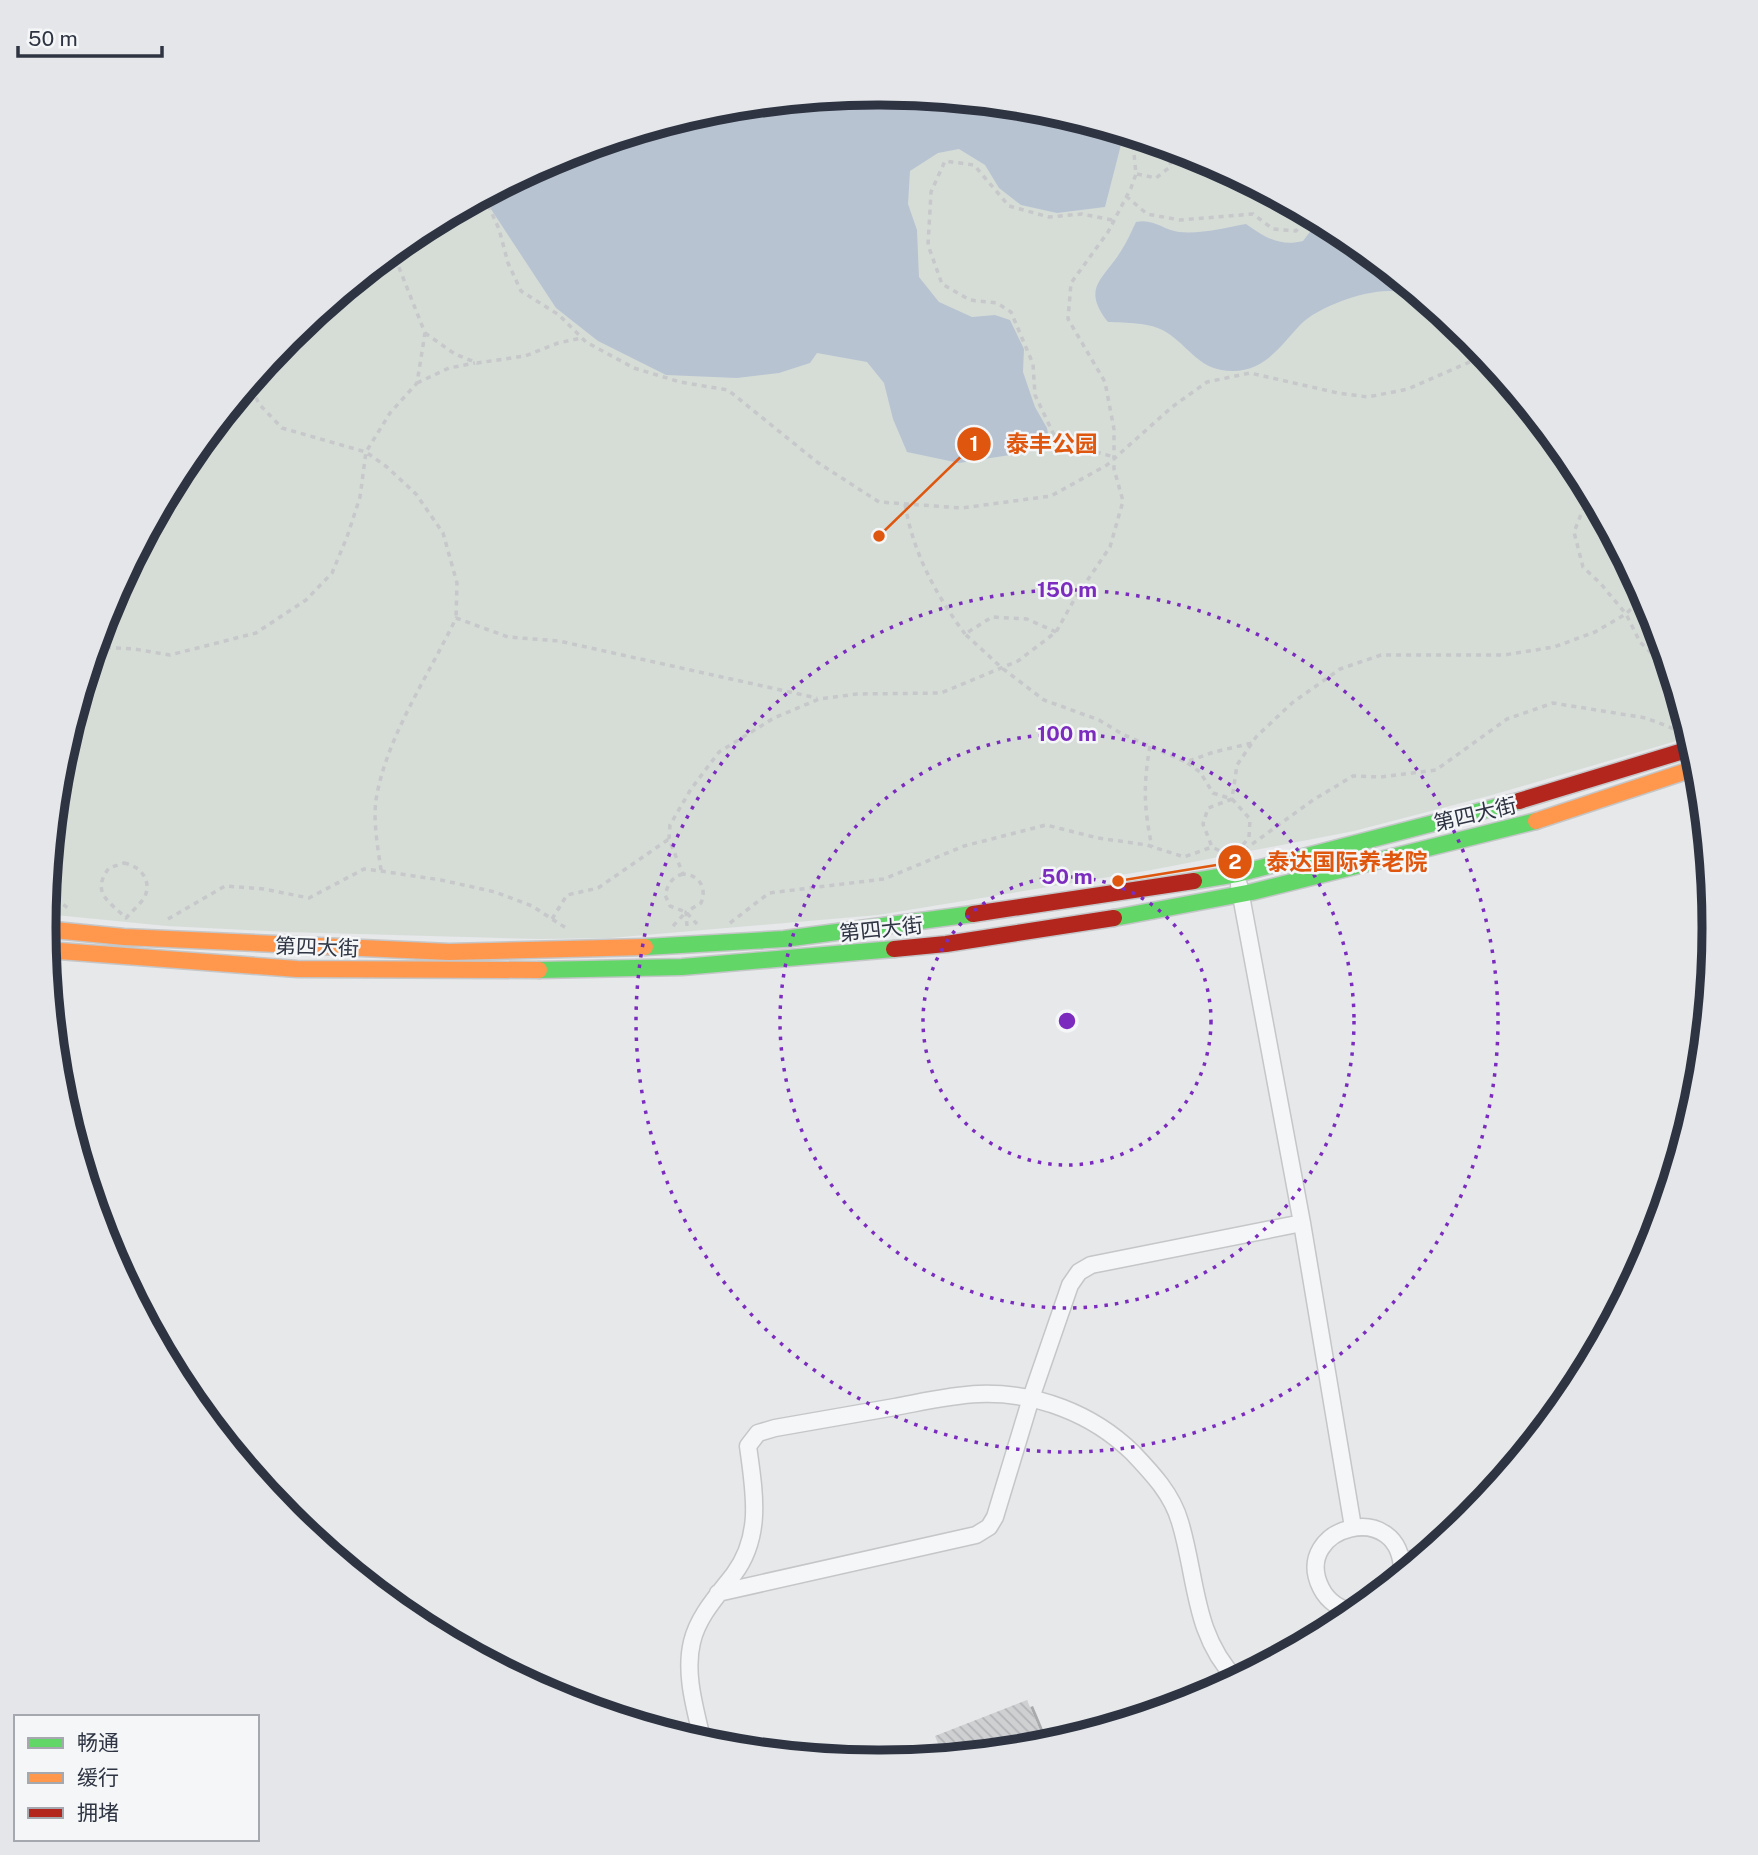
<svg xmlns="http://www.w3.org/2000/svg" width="1758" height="1855" viewBox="0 0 1758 1855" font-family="'Public Sans','Noto Sans SC',sans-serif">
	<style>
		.green { fill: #d6ddd7 }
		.water { fill: #b8c3d2 }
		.building { fill: url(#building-back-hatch); filter: url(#shadow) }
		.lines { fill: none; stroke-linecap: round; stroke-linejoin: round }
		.street-casing { stroke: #c4c6c8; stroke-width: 19 }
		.fast-casing { stroke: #c4c6c8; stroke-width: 19 }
		.slow-casing { stroke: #c4c6c8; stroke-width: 19 }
		.jam-casing { stroke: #c4c6c8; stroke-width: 19 }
		.path { stroke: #c6c8ca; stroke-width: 3.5; stroke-dasharray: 5 5; stroke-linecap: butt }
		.street { stroke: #f5f6f7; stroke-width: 16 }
		.fast { stroke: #63d668; stroke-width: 16 }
		.slow { stroke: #ff974d; stroke-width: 16 }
		.jam { stroke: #b3261e; stroke-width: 16 }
		.ring { fill: none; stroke: #7b2cbf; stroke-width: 3.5; stroke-dasharray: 3.5 7 }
		.labels { text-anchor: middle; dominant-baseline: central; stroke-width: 5; stroke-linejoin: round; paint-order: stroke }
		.street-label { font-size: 21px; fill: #2e3442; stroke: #f4f6f8 }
		.rim { fill: none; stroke: #2e3442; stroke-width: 9 }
		.centre { fill: #7b2cbf; stroke: #f4f6f8; stroke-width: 3.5 }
		.ring-label { font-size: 21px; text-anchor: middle; font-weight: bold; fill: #7b2cbf; stroke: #f4f6f8; stroke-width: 5; stroke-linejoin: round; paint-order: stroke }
		.leader { fill: none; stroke: #df570f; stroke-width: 2.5 }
		.callout-dot { fill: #df570f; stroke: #f4f6f8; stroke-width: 2.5 }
		.mark-label { font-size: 21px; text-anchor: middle; font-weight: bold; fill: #fff }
		.callout-label { font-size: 23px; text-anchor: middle; font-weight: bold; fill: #df570f; stroke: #f4f6f8; stroke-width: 5; stroke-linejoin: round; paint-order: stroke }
	</style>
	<defs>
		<pattern id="building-back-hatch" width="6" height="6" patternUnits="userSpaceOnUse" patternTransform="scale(1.75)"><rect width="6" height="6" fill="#ced0d2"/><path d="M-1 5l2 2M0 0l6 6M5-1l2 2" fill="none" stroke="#b1b3b6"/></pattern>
		<filter id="shadow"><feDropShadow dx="6" dy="6" stdDeviation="0" flood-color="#0004"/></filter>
	</defs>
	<rect width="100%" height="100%" fill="#e6e8ea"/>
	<!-- green -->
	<path class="green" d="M 879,92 L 1042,108 L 1199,156 L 1343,233 L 1470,337 L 1574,464 L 1651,608 L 1690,737 L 1492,795 L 1354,831 L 1151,870 L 878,915 L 610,938 L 539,939 L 288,932 L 167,926 L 45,914 L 60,764 L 107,607 L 185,463 L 289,337 L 415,233 L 560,156 L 716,108 Z"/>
	<!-- water -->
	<path class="water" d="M 879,92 L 1042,108 L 1124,133 L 1105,207 L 1057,213 L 1021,205 L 999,188 L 985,165 L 959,149 L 938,153 L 910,171 L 908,204 L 917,230 L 919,277 L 939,302 L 972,317 L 995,315 L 1010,320 L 1024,349 L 1023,372 L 1035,407 L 1047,428 L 1050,444 L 1022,453 L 959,463 L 907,452 L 893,419 L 884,383 L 867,362 L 817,353 L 810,363 L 779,373 L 737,378 L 666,375 L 598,341 L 556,308 L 485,200 L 485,195 L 560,156 L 716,108 L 764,104 L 774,106 L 787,101 Z
		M 1319,220 L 1343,233 L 1471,339 C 1456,327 1441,313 1425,303 C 1417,297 1399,291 1390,291 C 1365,290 1318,307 1301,324 C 1281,345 1265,371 1233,371 C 1199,371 1191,348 1166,332 C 1150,322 1126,323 1108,322 C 1081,288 1103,280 1121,251 C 1127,242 1131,232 1136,222 C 1153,218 1164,230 1179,232 C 1202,234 1224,228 1246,224 C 1264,237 1280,247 1303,241 Z"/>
	<!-- building -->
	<path class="building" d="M 1027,1700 L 1041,1733 L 996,1751 L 943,1756 L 935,1736 Z"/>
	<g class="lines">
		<!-- street casing -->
		<g class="street-casing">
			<path id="street" d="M 1239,885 L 1302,1223 L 1353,1527
				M 1402,1561 L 1422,1557
				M 718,1593 L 976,1535 L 989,1527 L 995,1517 L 1031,1398 L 1070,1285 L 1079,1272 L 1091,1265 L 1302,1223
				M 1356,1612 C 1341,1610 1328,1602 1321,1588 C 1290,1526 1404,1496 1402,1574
				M 703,1743 C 696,1711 684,1675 692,1642 C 698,1616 718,1595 734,1574 C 763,1535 754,1491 748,1446 L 758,1433 L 775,1428 C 815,1421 855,1414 895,1407 C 922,1402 951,1395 979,1394 C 1036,1392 1092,1413 1133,1453 C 1152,1473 1172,1494 1180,1522 C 1197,1578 1193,1634 1236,1679"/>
		</g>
		<!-- fast casing -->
		<g class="fast-casing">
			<path id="fast" d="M 1194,881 L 1237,874 L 1519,801
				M 1114,918 L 1252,892 L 1536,821
				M 645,947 L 784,939 L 973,914
				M 539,970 L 682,967 L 894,949"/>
		</g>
		<!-- slow casing -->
		<g class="slow-casing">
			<path id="slow" d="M 1536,821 L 1699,767
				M 44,929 L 124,937 L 449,952 L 645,947
				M 46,950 L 297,969 L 539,970"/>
		</g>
		<!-- jam casing -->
		<g class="jam-casing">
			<path id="jam" d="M 1519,801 L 1693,748
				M 973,914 L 1194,881
				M 894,949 L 946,944 L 1114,918"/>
		</g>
		<!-- path -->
		<path class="path" d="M 1137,174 L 1156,178 L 1171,166 L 1167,150 L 1159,144
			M 484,196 L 499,229 L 508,263 L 521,291 L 559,315 L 586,342 L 634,368 L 680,382 L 728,390 L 817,462 L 879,502 L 962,508 L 1051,496 L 1107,465 L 1172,407 L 1207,382 L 1250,373 L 1338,393 L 1368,397 L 1408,389 L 1472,361 L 1491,363
			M 1126,196 L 1147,214 L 1180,220 L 1253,214 L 1273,229 L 1296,231 L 1308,214
			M 1112,220 L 1082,214 L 1049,217 L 1009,206 L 974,165 L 945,161 L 931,192 L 928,245 L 942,284 L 970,300 L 997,303 L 1011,312 L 1033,364 L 1035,395 L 1054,435 L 1082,448 L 1114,457
			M 406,240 L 396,260 L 425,333 L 417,383 L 390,413 L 366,452 L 387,467 L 416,494 L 443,533 L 457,583 L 456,618
			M 387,256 L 396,260
			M 425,333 L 455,354 L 477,363 L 525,356 L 558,343 L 582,338
			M 417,383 L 449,368 L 475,363
			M 1593,500 L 1584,507 L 1574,532 L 1583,567 L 1601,584 L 1626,614 L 1644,595
			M 905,504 C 913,553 936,595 965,634
			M 1056,632 L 1027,619 L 992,617 L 965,634 L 1002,668 L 1044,700 L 1099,720 L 1124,735 L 1186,762
			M 96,647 L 134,649 L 170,655 L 256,633 L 306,600 L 332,573 L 347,537 L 360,497 L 366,452 L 282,428 L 259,404 L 250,384
			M 1150,746 C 1143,785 1144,809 1152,847
			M 1244,850 L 1313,800 L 1353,776 L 1381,777 L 1436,770 L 1507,719 L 1553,703 L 1646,718 L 1677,730
			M 1237,853 L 1249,837 L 1250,819 L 1232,799 L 1213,793 L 1200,772 L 1186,762 L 1214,752 L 1252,743
			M 1228,855 L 1212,847 L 1203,824 L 1208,808 L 1232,799 L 1237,765 L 1256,737 L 1292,703 L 1340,669 L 1381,655 L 1504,655 L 1554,647 L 1595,632 L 1626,614 L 1640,642 L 1670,671
			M 124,863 C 140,866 152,880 145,896 C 141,904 132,911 126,918 C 110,902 90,893 109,868 Z
			M 381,870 C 378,849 373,822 376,800 C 386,737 429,675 456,618 L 508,637 L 559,641 L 817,698
			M 683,874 C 672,877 668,884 665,895 L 670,906 L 686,912 L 697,924
			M 47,893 L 71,910
			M 168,919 L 225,886 L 264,889 L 309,898 L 364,869 L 381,871 L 441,880 L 495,892 L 532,906 L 566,928
			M 552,919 L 567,895 L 598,888 L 669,839
			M 730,923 L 769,893 L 884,879 L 964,846 L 1046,825 L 1098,838 L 1147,845 L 1184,857 L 1212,847
			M 673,926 L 686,912
			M 687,926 L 686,912 L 701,903 C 707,888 700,875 683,874 L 669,839 L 670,825 L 691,789 L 719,752 L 774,718 L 819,699 L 857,694 L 941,693 L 1018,661 L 1056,632 L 1074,600 L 1110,547 L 1123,501 L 1114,469 L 1114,429 L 1105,382 L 1068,319 L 1071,283 L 1108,232 L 1131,188 L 1136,174 L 1133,143 L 1146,140"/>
		<!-- street -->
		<use href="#street" class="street"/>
		<!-- fast -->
		<use href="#fast" class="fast"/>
		<!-- slow -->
		<use href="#slow" class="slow"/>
		<!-- jam -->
		<use href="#jam" class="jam"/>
	</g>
	<!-- distance rings -->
	<g class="ring">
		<circle cx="1067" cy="1021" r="144"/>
		<circle cx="1067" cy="1021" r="287"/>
		<circle cx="1067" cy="1021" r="431"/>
	</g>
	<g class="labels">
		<!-- street labels -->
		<g class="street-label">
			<text transform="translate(1475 814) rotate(-13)">第四大街</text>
			<text transform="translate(881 929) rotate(-6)">第四大街</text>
			<text transform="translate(317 947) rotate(2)">第四大街</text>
		</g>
	</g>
	<!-- crop -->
	<path d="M0 0H1758V1855H0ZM878 105H880A822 822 0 0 1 1702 927V928A822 822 0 0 1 880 1750H878A822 822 0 0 1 56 928V927A822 822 0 0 1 878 105Z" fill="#e4e6e9" fill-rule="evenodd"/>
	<path class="rim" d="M878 105H880A822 822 0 0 1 1702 927V928A822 822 0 0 1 880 1750H878A822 822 0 0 1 56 928V927A822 822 0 0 1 878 105Z"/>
	<circle cx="1067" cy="1021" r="10" class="centre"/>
	<g class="ring-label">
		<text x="1067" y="597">150 m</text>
		<text x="1067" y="741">100 m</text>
		<text x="1067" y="884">50 m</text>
	</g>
	<!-- callouts -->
	<path class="leader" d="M879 536L974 444M1118 881L1235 862"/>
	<g class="callout-dot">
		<circle cx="879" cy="536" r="7"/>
		<circle cx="1118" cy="881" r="7"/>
		<circle cx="974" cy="444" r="18"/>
		<circle cx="1235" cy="862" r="18"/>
	</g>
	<g class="mark-label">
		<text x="974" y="451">1</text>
		<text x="1235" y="869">2</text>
	</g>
	<g class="callout-label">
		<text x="1052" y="452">泰丰公园</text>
		<text x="1347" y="870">泰达国际养老院</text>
	</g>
	<!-- legend -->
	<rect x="14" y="1715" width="245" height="126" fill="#f4f6f8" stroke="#a5a8af" stroke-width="2"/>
	<rect x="28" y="1738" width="35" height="10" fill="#63d668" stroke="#a5a8af" stroke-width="2"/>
	<text x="77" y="1750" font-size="21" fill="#2e3442">畅通</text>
	<rect x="28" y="1773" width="35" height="10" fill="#ff974d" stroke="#a5a8af" stroke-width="2"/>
	<text x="77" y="1785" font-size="21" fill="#2e3442">缓行</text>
	<rect x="28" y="1808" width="35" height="10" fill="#b3261e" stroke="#a5a8af" stroke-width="2"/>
	<text x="77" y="1820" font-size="21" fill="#2e3442">拥堵</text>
	<!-- scale -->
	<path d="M18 46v10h144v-10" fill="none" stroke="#2e3442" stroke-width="3.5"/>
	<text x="28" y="46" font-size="21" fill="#2e3442" stroke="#f4f6f8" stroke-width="5" paint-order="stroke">50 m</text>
</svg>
